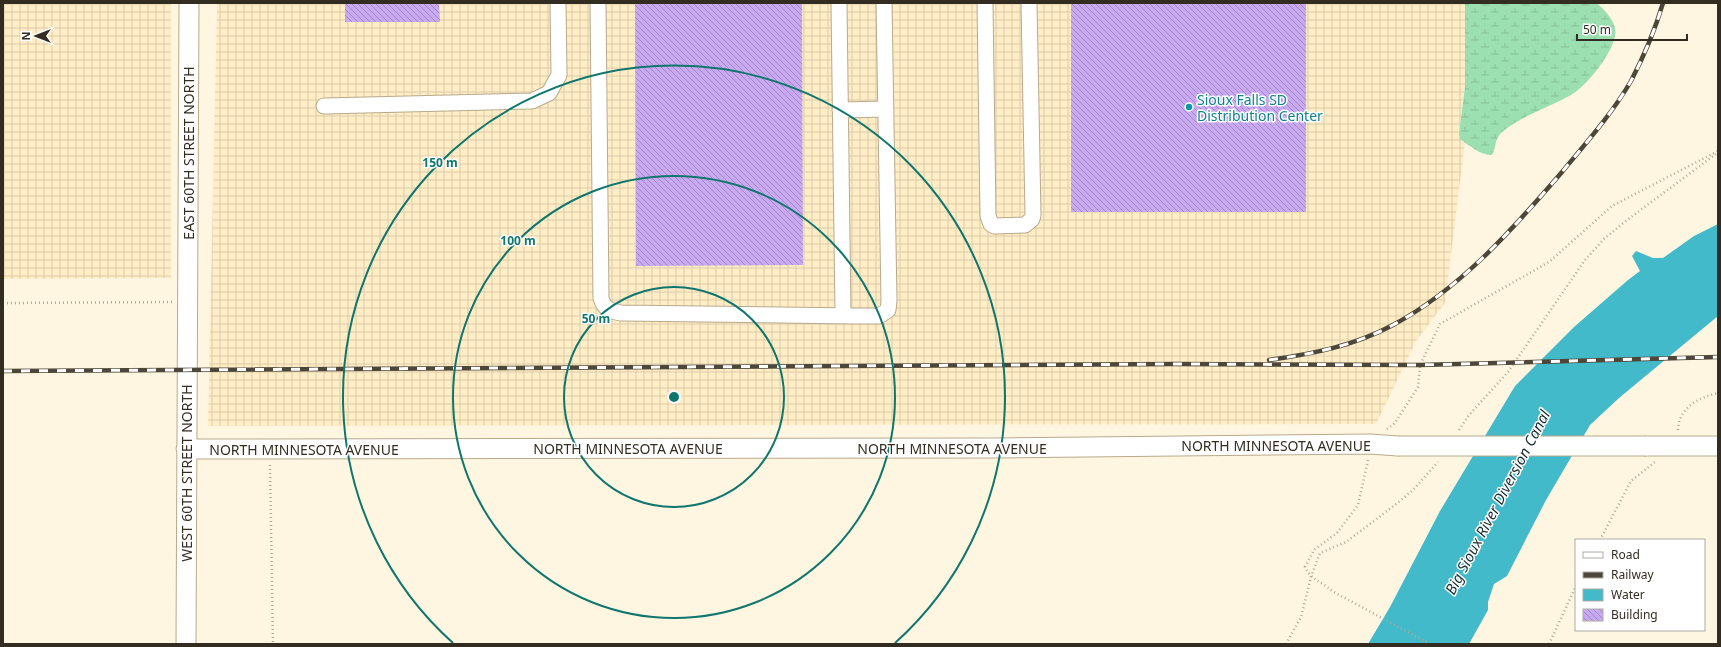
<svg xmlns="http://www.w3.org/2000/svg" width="1721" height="647" viewBox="0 0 1721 647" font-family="'Noto Sans',sans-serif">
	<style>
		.industrial { fill: url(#industrial-grid) }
		.wetland { fill: url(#wetland-marsh) }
		.water { fill: #43baca }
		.building { fill: url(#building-back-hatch) }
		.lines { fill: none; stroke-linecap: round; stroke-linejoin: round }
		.minor-casing { stroke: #b8aa8b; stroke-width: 17 }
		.major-casing { stroke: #b8aa8b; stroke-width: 21 }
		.path { stroke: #afa797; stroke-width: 2.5; stroke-dasharray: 1 3; stroke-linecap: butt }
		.minor { stroke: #fff; stroke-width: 15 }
		.major { stroke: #fff; stroke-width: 19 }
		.rail-casing { stroke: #4d473a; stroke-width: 4.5 }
		.rail { stroke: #fff; stroke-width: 3; stroke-dasharray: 9; stroke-linecap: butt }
		.major-bridge-casing { stroke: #b8aa8b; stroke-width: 21; stroke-linecap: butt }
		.major-bridge { stroke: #fff; stroke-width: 19 }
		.ring { fill: none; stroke: #0f766e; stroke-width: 2 }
		.culture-dot { fill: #0f9aa8; stroke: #fff; stroke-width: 1.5 }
		.labels { text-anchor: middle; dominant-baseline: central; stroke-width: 3; stroke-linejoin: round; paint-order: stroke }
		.culture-label { font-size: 14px; fill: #0d838f; stroke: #fff; text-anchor: start }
		.street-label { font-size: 14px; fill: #332d21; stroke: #fff }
		.water-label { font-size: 15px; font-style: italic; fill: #1b3033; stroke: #fff }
		.centre { fill: #0f766e; stroke: #fff; stroke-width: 2 }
		.ring-label { font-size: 12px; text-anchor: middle; font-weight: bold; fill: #0f766e; stroke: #fff; stroke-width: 3; stroke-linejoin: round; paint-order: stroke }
	</style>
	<defs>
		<pattern id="industrial-grid" width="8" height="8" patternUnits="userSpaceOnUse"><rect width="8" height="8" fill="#ffedc5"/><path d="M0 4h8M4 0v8" fill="none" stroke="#dbcca9"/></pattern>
		<pattern id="wetland-marsh" width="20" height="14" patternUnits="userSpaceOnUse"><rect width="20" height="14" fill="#9cdfb1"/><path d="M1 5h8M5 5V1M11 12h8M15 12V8" fill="none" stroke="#87c098"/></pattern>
		<pattern id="building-back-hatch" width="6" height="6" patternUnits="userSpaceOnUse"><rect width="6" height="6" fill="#c8a9f1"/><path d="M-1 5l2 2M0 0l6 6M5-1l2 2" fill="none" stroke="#a38ac3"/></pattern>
	</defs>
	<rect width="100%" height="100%" fill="#fff6e2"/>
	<!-- industrial -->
	<path class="industrial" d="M 3,3 L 171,3 L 171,278 L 3,279 Z
		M 217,3 L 1465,3 L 1465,87 L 1459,133 L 1465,142 L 1445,303 L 1416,341 L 1376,424 L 208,426 Z"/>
	<!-- wetland -->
	<path class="wetland" d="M 1465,3 L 1597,3 C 1604,10 1612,17 1615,28 C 1619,47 1587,86 1571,95 C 1550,107 1526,114 1506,129 C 1493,138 1498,144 1492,155 C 1481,156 1469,145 1460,139 L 1459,133 L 1465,87 Z"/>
	<!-- water -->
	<path class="water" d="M 1718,224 L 1718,316 L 1619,398 L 1590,425 L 1546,500 L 1507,576 L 1494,584 L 1488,602 L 1488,610 L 1469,644 L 1368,644 L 1390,607 L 1440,511 L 1515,386 L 1574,327 L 1628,280 L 1640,271 L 1632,256 L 1636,251 L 1653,258 L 1663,258 L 1694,236 Z"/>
	<!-- building -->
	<path class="building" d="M 345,3 L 439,3 L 440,22 L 345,22 Z
		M 635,3 L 802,3 L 803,265 L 636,266 Z
		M 1071,3 L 1306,3 L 1306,212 L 1071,212 Z"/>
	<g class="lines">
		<!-- minor casing -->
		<g class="minor-casing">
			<path id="minor" d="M 598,3 L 601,298 C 604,309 610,311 621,313 L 854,316 L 879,316 L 888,310 L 889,301 L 884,3
				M 839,3 L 843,315
				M 985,3 L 988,216 L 991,224 L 994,226 L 1025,225 L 1032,219 L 1033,215 L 1029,3
				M 324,106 L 532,101 L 549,93 L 559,75 L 558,3
				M 840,110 L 886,109"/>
		</g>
		<!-- major casing -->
		<g class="major-casing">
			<path id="major" d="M 1646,446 L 1718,446
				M 186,449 L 1001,448 L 1370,444 L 1398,446
				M 186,644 L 189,3"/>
		</g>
		<!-- path -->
		<path class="path" d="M 3,303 L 173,302
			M 1387,429 L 1395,423 L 1418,387 L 1420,365 L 1440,324 L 1549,262 L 1612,206 L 1718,151
			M 1459,430 L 1469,415 L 1508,372 L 1585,260 L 1604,239 L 1627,220 L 1716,154
			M 1678,430 C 1679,407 1698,398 1718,393
			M 1368,460 L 1358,505 L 1337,533 L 1314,550 L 1305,567 C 1313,582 1320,580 1332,591 L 1430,644
			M 270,465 L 273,644
			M 1600,540 L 1631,481 L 1655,462
			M 1286,644 L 1301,617 L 1311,577 L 1320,553 L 1346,542 L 1395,505 L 1413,490 L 1438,462
			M 1549,644 L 1576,586"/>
		<!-- minor -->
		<use href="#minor" class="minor"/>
		<!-- major -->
		<use href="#major" class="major"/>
		<!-- rail casing -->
		<g class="rail-casing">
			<path id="rail" d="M 1269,360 C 1312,354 1354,346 1393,325 C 1460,289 1512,230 1562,172 C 1586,143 1612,114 1631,81 C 1644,56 1655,30 1663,3
				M 3,371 L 1175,364 L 1420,365 L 1718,357"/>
		</g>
		<!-- rail -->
		<use href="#rail" class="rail"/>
		<!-- major-bridge casing -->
		<g class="major-bridge-casing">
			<path id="major-bridge" d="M 1398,446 L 1646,446"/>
		</g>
		<!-- major-bridge -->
		<use href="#major-bridge" class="major-bridge"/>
	</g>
	<!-- distance rings -->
	<g class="ring">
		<circle cx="674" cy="397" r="110"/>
		<circle cx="674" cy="397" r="221"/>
		<path d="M453 643A331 331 0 1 1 895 643"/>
	</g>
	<!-- markers -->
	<circle class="culture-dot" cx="1189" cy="107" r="4"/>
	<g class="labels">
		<!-- culture labels -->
		<g class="culture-label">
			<text x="1197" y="99">Sioux Falls SD<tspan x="1197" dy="16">Distribution Center</tspan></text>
		</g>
		<!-- street labels -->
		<g class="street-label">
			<text transform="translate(188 153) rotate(-90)">EAST 60TH STREET NORTH</text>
			<text x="1276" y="445">NORTH MINNESOTA AVENUE</text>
			<text x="628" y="448">NORTH MINNESOTA AVENUE</text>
			<text x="952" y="448">NORTH MINNESOTA AVENUE</text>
			<text x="304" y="449">NORTH MINNESOTA AVENUE</text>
			<text transform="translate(186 473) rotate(-90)">WEST 60TH STREET NORTH</text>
		</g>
		<!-- water labels -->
		<g class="water-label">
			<text transform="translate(1497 502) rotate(-62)">Big Sioux River Diversion Canal</text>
		</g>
	</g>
	<circle cx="674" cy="397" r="6" class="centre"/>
	<g class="ring-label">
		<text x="440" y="167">150 m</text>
		<text x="518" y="245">100 m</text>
		<text x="596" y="323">50 m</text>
	</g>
	<!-- border -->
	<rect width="1721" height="647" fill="none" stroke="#332d21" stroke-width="8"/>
	<!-- legend -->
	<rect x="1575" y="539" width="130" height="92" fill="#ffffff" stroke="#adaba6"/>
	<rect x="1583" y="552" width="20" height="6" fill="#ffffff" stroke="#adaba6"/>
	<text x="1611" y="559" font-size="12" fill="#332d21">Road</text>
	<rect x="1583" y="572" width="20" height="6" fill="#4d473a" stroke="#adaba6"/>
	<text x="1611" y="579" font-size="12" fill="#332d21">Railway</text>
	<rect x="1583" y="589" width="20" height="12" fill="#43baca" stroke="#adaba6"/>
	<text x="1611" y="599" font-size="12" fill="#332d21">Water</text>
	<rect x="1583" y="609" width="20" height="12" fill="url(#building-back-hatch)" stroke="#adaba6"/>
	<text x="1611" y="619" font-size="12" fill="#332d21">Building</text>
	<!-- north arrow -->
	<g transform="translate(36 36) rotate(270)" stroke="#ffffff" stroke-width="3" paint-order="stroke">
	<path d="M0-3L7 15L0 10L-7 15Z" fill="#332d21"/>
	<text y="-6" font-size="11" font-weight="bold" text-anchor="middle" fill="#332d21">N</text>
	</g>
	<!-- scale -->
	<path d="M1577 34v6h110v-6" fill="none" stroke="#332d21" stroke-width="2"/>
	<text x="1583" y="34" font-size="12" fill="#332d21" stroke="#ffffff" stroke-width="3" paint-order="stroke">50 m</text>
</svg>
